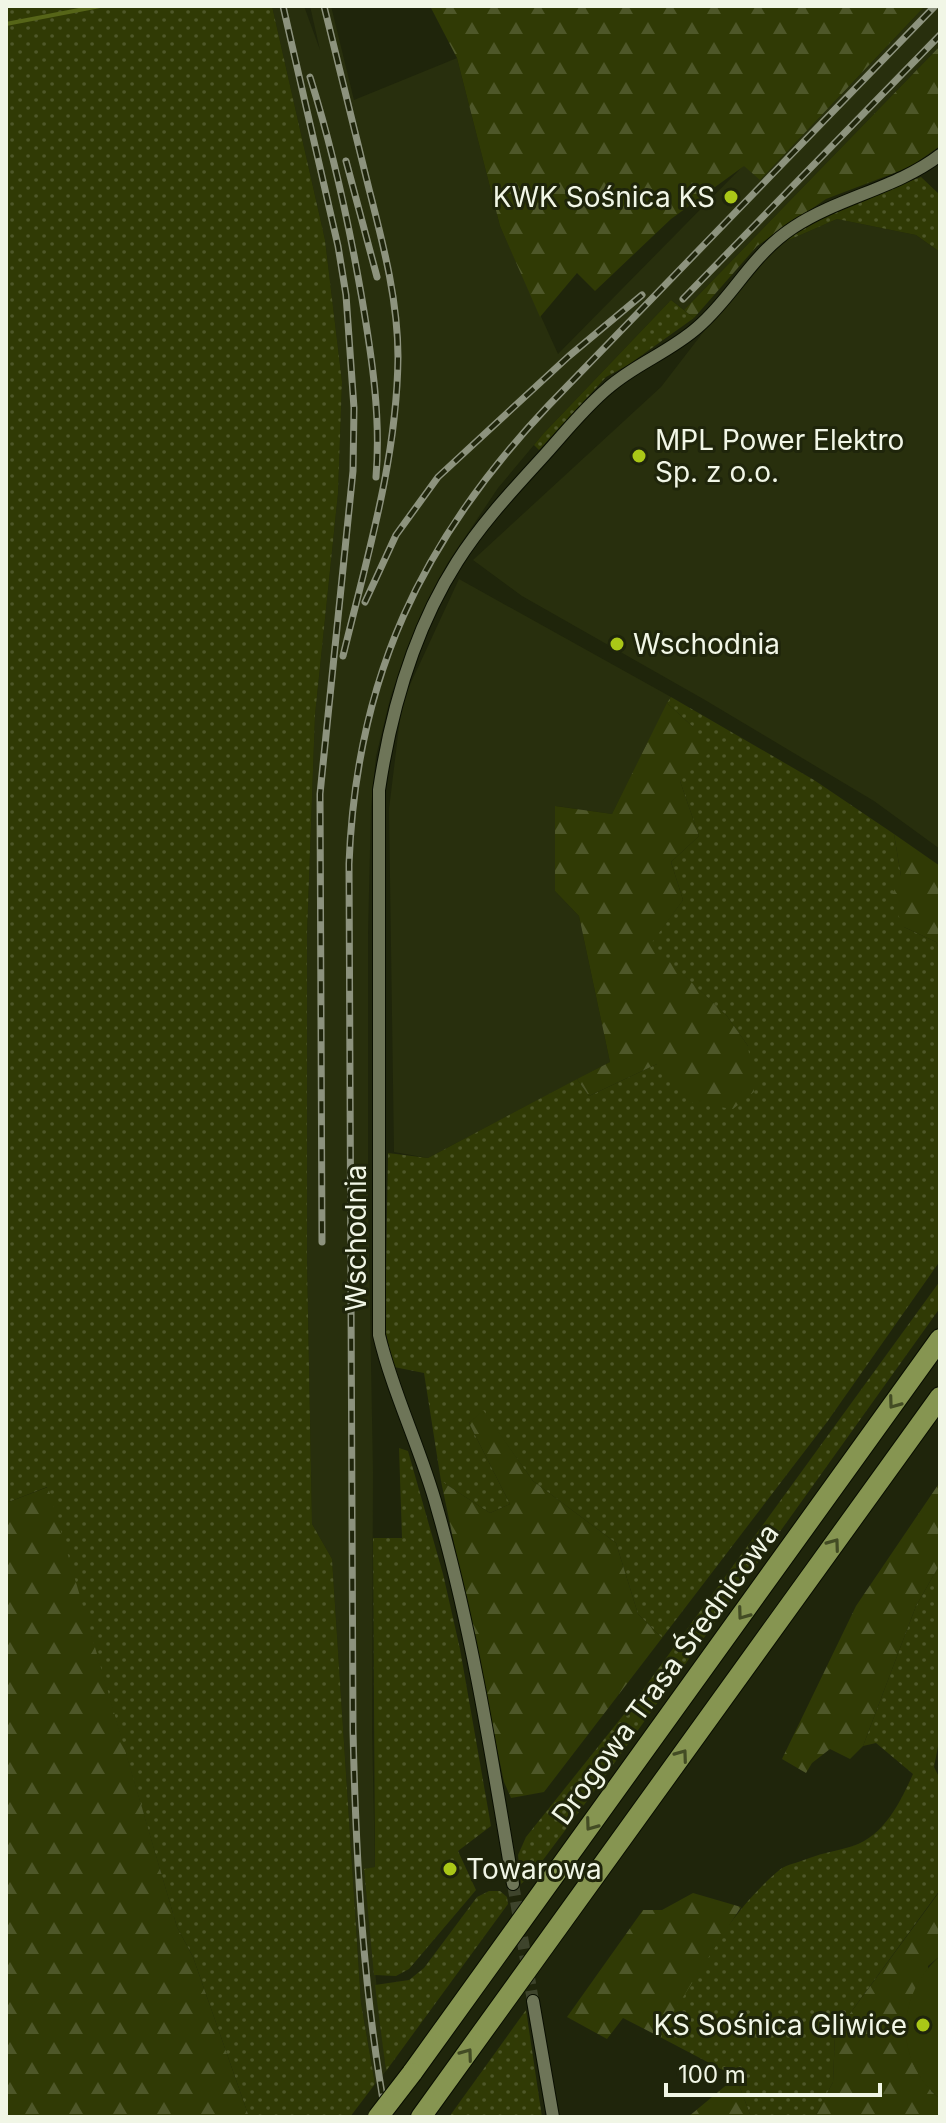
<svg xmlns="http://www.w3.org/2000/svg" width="946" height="2123" viewBox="0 0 946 2123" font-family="Inter,sans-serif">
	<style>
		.built { fill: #282f0d }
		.grass { fill: url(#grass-dots) }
		.forest { fill: url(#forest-firs) }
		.green { fill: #303a05 }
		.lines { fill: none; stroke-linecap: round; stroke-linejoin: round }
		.stream { stroke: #566518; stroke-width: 4 }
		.minor-tunnel { stroke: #3e442c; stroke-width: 12; stroke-dasharray: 12 6; stroke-linecap: butt }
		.minor-casing { stroke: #090e00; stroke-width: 14 }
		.primary-casing { stroke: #090e00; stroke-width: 22 }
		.minor { stroke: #6e7558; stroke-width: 12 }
		.primary { stroke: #869551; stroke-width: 20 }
		.rail-casing { stroke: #8d937e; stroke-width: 7 }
		.rail { stroke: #1f250b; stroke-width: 4; stroke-dasharray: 12; stroke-linecap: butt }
		.primary-bridge-casing { stroke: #090e00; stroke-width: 22; stroke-linecap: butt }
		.primary-bridge { stroke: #869551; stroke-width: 20 }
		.oneway { stroke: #434c24 }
		.poi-dot { fill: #aac717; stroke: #1f250b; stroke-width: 3 }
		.labels { text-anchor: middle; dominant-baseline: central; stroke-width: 6; stroke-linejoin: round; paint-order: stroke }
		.poi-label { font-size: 28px; fill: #f1f6e6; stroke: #1f250b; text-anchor: start }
		.street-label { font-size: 28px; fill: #f1f6e6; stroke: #1f250b }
	</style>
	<defs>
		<pattern id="grass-dots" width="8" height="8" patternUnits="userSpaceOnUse" patternTransform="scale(2)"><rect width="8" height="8" fill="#303a05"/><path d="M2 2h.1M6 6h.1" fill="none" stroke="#4e5729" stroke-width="1.8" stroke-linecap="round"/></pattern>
		<pattern id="forest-firs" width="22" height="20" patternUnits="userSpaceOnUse" patternTransform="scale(2)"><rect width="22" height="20" fill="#303a05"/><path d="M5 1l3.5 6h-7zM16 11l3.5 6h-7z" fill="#4e5729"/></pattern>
	</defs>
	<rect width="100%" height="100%" fill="#1f250b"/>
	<!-- built -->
	<path class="built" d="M 272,6 L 304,6 L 320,50 L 310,6 L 331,6 L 354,100 L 457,58 L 500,226 L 558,354 L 744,165 L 761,179 L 925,6 L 940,6 L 940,46 L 684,310 L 671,300 L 544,433 L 498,488 L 447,564 L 422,612 L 391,695 L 376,756 L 371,807 L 368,934 L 368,1198 L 373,1472 L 372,1731 L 375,1867 L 364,1870 L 386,2071 L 375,2084 L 361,2003 L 332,1559 L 312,1524 L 307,1261 L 307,934 L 315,715 L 338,493 L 342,382 L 325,240 Z
		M 837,219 L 916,235 L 940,252 L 940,849 L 874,801 L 705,700 L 522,596 L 473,560 L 661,387 L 745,278 L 782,243 Z
		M 459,579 L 671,697 L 612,814 L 556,806 L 555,891 L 579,916 L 610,1062 L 428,1158 L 394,1152 L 389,809 L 402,702 Z"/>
	<!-- grass -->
	<path class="grass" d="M 6,6 L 272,6 L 325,240 L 342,382 L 338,493 L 315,715 L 307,934 L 307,1261 L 312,1524 L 332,1559 L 361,2003 L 375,2084 L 350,2117 L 249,2117 L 193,1957 L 177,1927 L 47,1487 L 6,1503 Z
		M 921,177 L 940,195 L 940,252 L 916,235 L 837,219 L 782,243 L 824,213 Z
		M 671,300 L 694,318 L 628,365 L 606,377 L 539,450 L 534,445 L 544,433 Z
		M 671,697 L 814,780 L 894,834 L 901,876 L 904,927 L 936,942 L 940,951 L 940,1261 L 827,1422 L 662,1638 L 638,1614 L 616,1543 L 533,1481 L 483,1411 L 469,1423 L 510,1504 L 490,1513 L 441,1481 L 424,1373 L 394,1367 L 385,1330 L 388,1153 L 428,1158 L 577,1079 L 589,1096 L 657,1064 L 748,1046 L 727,1016 L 650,944 L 683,900 L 671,862 L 699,836 L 680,781 L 693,727 L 667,703 Z
		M 940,1281 L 940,1308 L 593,1793 L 534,1872 L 521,1884 L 518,1855 L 526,1837 L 637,1698 Z
		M 399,1448 L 408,1451 L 443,1574 L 460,1649 L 491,1826 L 458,1851 L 476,1890 L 409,1969 L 396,1976 L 374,1975 L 364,1869 L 375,1867 L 373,1538 L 402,1538 Z
		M 940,1564 L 940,1736 L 934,1767 L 940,1779 L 940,1890 L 835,2034 L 833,2082 L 815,2117 L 751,2117 L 736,2077 L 658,2036 C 694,1980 726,1916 777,1872 C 786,1864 794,1864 804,1860 C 819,1854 831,1852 846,1848 C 882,1840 899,1805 913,1774 L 876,1743 L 863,1746 L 916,1606 Z
		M 489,1891 L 500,1891 L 507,1897 L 508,1904 L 386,2071 L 375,1985 L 409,1980 L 424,1968 L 477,1897 Z
		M 526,2010 L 542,2117 L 449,2117 Z"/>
	<!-- forest -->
	<path class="forest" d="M 430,6 L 925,6 L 760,180 L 744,166 L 671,219 L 595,291 L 577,273 L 540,317 L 500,226 L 457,58 Z
		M 940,46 L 940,146 L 910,167 L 826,199 L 757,246 L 694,318 L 684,310 Z
		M 667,703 L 693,727 L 709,753 L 680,781 L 699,836 L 671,862 L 683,900 L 651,944 L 727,1016 L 748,1046 L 754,1092 L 733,1109 L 693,1103 L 657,1064 L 589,1096 L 577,1079 L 610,1062 L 579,916 L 555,891 L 555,806 L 612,814 Z
		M 894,834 L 940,866 L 940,951 L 936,942 L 904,927 L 890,899 L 901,876 Z
		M 483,1410 L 533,1481 L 616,1543 L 638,1614 L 662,1638 L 544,1792 L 511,1798 L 504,1782 L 441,1481 L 490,1513 L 510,1504 L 469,1423 Z
		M 940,1482 L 940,1564 L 916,1606 L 863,1746 L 850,1759 L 830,1749 L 812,1763 L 806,1773 L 782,1759 L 856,1606 Z
		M 48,1487 L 177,1927 L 193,1957 L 249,2117 L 6,2117 L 6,1503 Z
		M 940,1891 L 940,1956 L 928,1966 L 931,2091 L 940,2099 L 940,2117 L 815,2117 L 833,2082 L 835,2034 Z
		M 693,1893 L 741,1907 L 658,2036 L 623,2018 L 607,2039 L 567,2017 L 643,1910 L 662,1910 Z
		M 736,2077 L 751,2117 L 688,2117 Z"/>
	<!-- green -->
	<path class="green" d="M 940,1956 L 940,2099 C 893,2060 896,1995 940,1956 Z"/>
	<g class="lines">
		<!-- stream -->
		<path class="stream" d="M 6,24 L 100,6"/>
		<!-- minor-tunnel -->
		<path class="minor-tunnel" d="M 513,1884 L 533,2001"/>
		<!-- minor casing -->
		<g class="minor-casing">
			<path id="minor" d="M 513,1884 C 492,1758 472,1630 437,1508 C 421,1449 393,1394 379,1335 L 379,790 C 391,710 413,631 457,562 C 481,524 511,492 541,459 C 563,435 583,409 608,388 C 635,364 670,352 698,327 C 734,296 751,255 794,227 C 840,197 897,188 940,155
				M 533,2001 L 553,2117"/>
		</g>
		<!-- primary casing -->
		<g class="primary-casing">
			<path id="primary" d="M 412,2073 L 940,1339
				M 421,2117 L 940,1397"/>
		</g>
		<!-- minor -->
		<use href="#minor" class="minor"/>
		<!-- primary -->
		<use href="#primary" class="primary"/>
		<!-- rail casing -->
		<g class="rail-casing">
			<path id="rail" d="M 283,6 L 338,246 L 346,295 L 354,408 L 353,471 L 320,794 L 322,1242
				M 324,6 C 339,67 354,128 369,189 C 383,244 398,300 398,357 C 397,459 367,557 343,656
				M 310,77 C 333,150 349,224 362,299 C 372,358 381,417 376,477
				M 346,161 L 377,277
				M 683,299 L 940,35
				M 365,602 L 396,535 L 438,477 L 569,356 L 642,295
				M 386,2117 C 363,1990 356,1861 353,1731 L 349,864 C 356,678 421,541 548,406 L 935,6"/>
		</g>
		<!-- rail -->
		<use href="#rail" class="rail"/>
		<!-- primary-bridge casing -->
		<g class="primary-bridge-casing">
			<path id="primary-bridge" d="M 378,2117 L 412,2073"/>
		</g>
		<!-- primary-bridge -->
		<use href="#primary-bridge" class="primary-bridge"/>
	</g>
	<!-- one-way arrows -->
	<defs><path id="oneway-chevron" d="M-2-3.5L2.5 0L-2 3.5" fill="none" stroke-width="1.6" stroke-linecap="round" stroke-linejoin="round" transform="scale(2)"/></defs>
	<g class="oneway">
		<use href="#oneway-chevron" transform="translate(894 1403) rotate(126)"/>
		<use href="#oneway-chevron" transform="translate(834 1544) rotate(-54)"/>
		<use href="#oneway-chevron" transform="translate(743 1614) rotate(126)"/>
		<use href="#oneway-chevron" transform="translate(682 1755) rotate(-54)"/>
		<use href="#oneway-chevron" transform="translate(591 1825) rotate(126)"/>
		<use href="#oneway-chevron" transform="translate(467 2054) rotate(-54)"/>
	</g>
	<!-- markers -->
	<g class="poi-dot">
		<circle cx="731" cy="197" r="8"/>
		<circle cx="639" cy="456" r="8"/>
		<circle cx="617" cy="644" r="8"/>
		<circle cx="450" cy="1869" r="8"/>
		<circle cx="923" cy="2025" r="8"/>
	</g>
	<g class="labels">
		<!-- poi labels -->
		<g class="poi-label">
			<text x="715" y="197" text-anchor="end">KWK Sośnica KS</text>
			<text x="655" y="440">MPL Power Elektro<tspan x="655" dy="32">Sp. z o.o.</tspan></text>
			<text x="633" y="644">Wschodnia</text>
			<text x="466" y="1869">Towarowa</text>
			<text x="907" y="2025" text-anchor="end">KS Sośnica Gliwice</text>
		</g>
		<!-- street labels -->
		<g class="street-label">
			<text transform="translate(356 1238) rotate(-90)">Wschodnia</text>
			<text transform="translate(665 1674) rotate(-54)">Drogowa Trasa Średnicowa</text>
		</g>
	</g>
	<!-- border -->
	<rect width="946" height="2123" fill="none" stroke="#f1f6e6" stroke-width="16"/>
	<!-- scale -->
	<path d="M666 2083v12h214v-12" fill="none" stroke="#f1f6e6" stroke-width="4"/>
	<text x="678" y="2083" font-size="24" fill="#f1f6e6" stroke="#1f250b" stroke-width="6" paint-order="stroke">100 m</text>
</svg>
